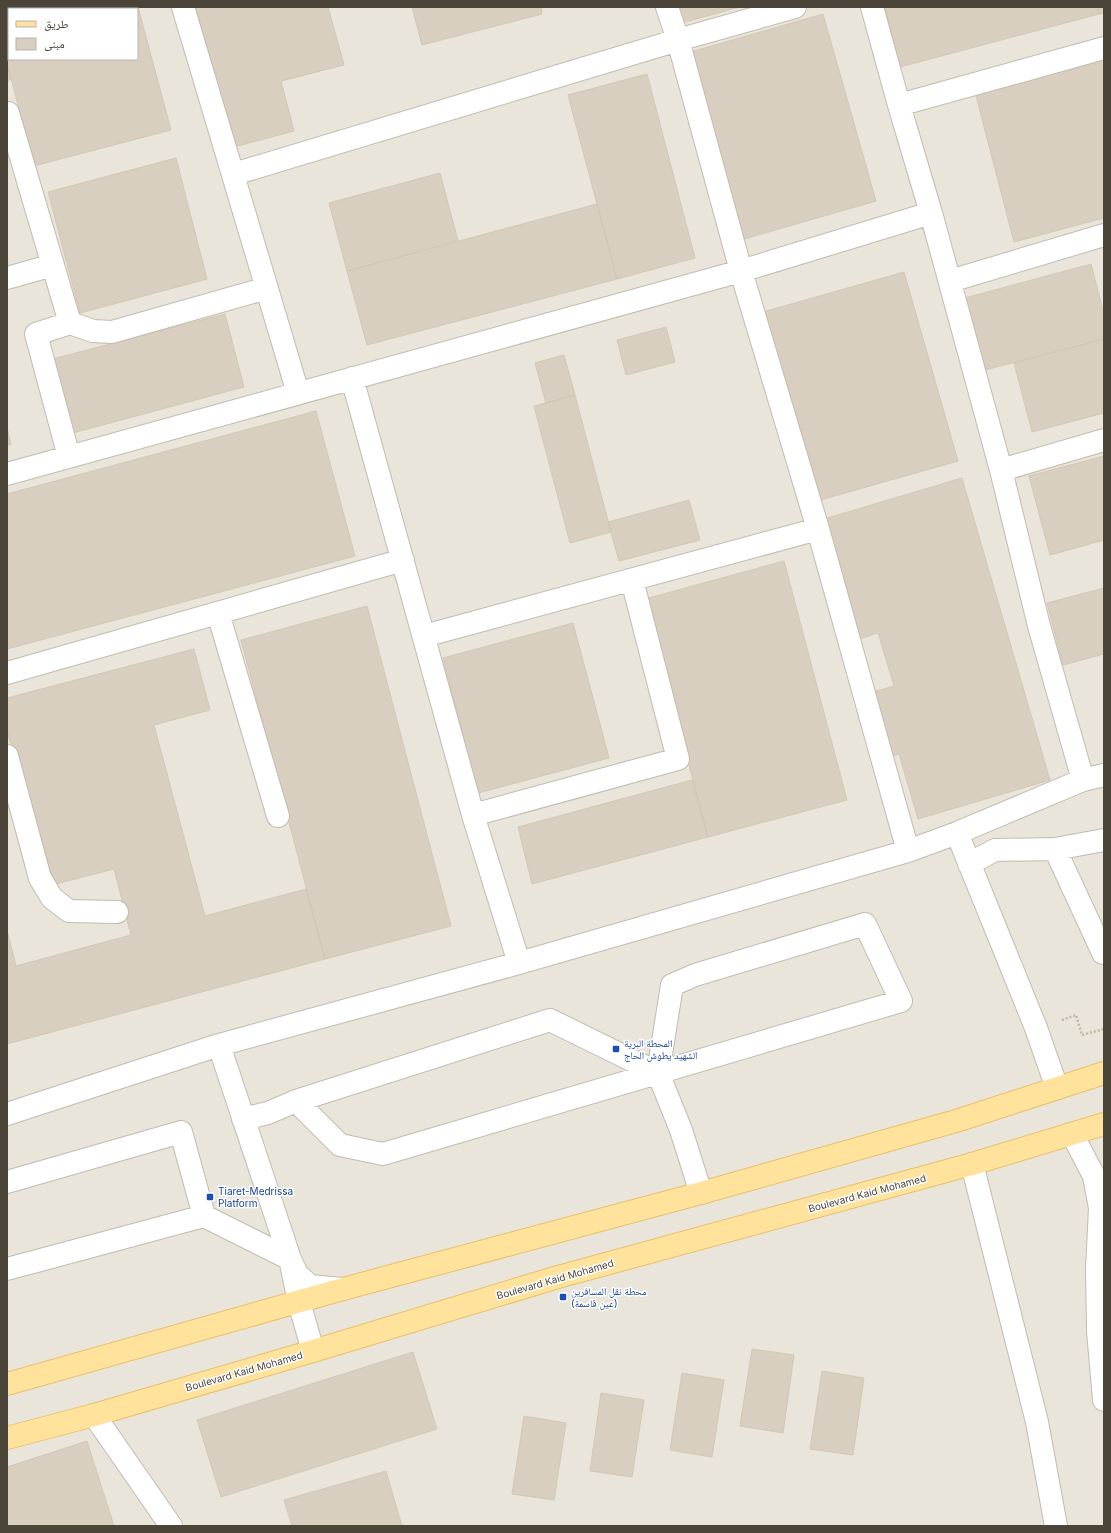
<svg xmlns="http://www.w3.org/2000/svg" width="1111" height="1533" viewBox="0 0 1111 1533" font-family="Inter,'Noto Naskh Arabic',sans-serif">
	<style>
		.residential { fill: #eae5da; fill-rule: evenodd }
		.building { fill: #d8cfc1; stroke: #d3c7b4 }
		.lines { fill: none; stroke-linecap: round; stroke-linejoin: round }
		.minor-casing { stroke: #c2bbae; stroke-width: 24 }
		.major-casing { stroke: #e6c16a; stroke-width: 24 }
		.path { stroke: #c4b79f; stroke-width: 2.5; stroke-dasharray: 2 2; stroke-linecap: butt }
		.minor { stroke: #fff; stroke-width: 22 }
		.major { stroke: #ffe39c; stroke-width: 22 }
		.transit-dot { fill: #1a4fb4; stroke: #fff; stroke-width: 1.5 }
		.labels { text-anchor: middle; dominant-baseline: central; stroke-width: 3; stroke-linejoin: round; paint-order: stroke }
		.transit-label { font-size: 10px; fill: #164399; stroke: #fff; text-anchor: start }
		.street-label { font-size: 10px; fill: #4b4439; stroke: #fff }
	</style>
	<rect width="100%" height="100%" fill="#f6f3ec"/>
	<!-- residential -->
	<path class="residential" d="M 7,7 L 1104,7 L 1104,1526 L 7,1526 ZM 9,9 L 137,9 L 137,59 L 9,59 Z"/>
	<!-- building -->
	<path class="building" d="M 41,7 L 138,7 L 171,130 L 34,166 L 7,63 L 7,16 L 9,15 L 9,59 L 137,59 L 137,9 L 33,9 Z
		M 193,7 L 328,7 L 344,65 L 281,81 L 294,131 L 230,148 Z
		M 412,7 L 541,7 L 542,14 L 422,45 Z
		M 670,7 L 740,7 L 674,25 Z
		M 885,7 L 1098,7 L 1099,14 L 900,67 Z
		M 1098,7 L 1104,7 L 1104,13 L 1099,14 Z
		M 823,14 L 876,201 L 741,240 L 687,53 Z
		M 1104,58 L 1104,218 L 1014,242 L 975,92 Z
		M 7,63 L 11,79 L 7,81 Z
		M 647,74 L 695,258 L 617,279 L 568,95 Z
		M 176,158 L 207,279 L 80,313 L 48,192 Z
		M 440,173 L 458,241 L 347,271 L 329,203 Z
		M 597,204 L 617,279 L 367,345 L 347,271 Z
		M 1091,264 L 1104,314 L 1104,339 L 985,370 L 965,298 Z
		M 904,272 L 958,461 L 817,501 L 763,312 Z
		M 225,314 L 244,387 L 69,434 L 49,360 Z
		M 666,327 L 675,362 L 626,375 L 617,340 Z
		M 1104,339 L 1104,413 L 1032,432 L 1014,363 Z
		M 564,355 L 575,395 L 546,403 L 535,363 Z
		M 575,395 L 611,532 L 570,543 L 534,406 Z
		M 316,411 L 355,556 L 7,649 L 7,494 Z
		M 7,428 L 11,444 L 7,446 Z
		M 1104,456 L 1104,540 L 1050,555 L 1029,476 Z
		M 962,478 L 1050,780 L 918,819 L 899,754 L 885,758 L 866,694 L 894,686 L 878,633 L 859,639 L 824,519 Z
		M 689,500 L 700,540 L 619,561 L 608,522 Z
		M 784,561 L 847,800 L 708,837 L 645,599 Z
		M 1104,588 L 1104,654 L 1063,665 L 1047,603 Z
		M 367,606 L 451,926 L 325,959 L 241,640 Z
		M 573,623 L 609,758 L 478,793 L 443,658 Z
		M 194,649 L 210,710 L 154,725 L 205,916 L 306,889 L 325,959 L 7,1044 L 7,930 L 16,966 L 131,935 L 114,869 L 48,886 L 7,730 L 7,698 Z
		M 692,780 L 708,837 L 532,884 L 518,827 Z
		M 752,1349 L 794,1355 L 783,1433 L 740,1426 Z
		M 413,1352 L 437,1429 L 221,1497 L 197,1420 Z
		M 822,1371 L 864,1378 L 853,1455 L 810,1449 Z
		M 682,1373 L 724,1380 L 712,1457 L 670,1450 Z
		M 601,1393 L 644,1400 L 632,1477 L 590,1471 Z
		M 524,1416 L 566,1423 L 554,1500 L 512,1494 Z
		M 87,1441 L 114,1526 L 7,1526 L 7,1467 Z
		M 386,1471 L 402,1526 L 292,1526 L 284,1500 Z"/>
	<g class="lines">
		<!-- minor casing -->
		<g class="minor-casing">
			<path id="minor" d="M 183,7 L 298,393
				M 667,7 L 678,40 L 741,271 L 818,529 L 908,851
				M 872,7 L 899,105 L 931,213 L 1001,470 L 1039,626 L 1083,780
				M 899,105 L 1104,48
				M 8,113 L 70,323 L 36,334 L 69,457
				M 234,174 L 678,40 L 795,7
				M 7,278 L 53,265
				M 950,281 L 1104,235
				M 70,323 L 93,331 L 112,332 L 267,288
				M 352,378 L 473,815 L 519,963
				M 1001,470 L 1104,440
				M 7,474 L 741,271 L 931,213
				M 218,613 L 278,816
				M 424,636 L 818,529
				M 7,673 L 403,560
				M 7,756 L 40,878 L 52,898 L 69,911 L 117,912
				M 473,815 L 678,759 L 632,580
				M 957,833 L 1036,1028 L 1057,1088
				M 1055,849 L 1104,840
				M 969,864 L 995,850 L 1055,849 L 1103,953
				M 219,1045 L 290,1259 L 299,1302 L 313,1351
				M 658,1073 L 681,1130 L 701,1193
				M 7,1114 L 219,1045 L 519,963 L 908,851 L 957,833 L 1083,780 L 1104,775
				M 243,1119 L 268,1113 L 296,1101 L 550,1020 L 658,1073 L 672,985 L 695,975 L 865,924 L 901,1001 L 383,1154 L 340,1145 L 296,1101
				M 1072,1134 L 1094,1176 L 1100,1208 L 1097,1269 L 1098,1331 L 1104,1400
				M 972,1164 L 1037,1422 L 1056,1526
				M 7,1182 L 181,1132 L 204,1216
				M 7,1269 L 204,1216 L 290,1259 L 297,1274 L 310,1286 L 343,1289
				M 94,1415 L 171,1526"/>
		</g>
		<!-- major casing -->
		<g class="major-casing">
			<path id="major" d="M 7,1384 L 343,1289 L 701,1193 L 956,1121 L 1104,1073
				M 7,1438 L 94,1415 L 313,1351 L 558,1277 L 972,1164 L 1104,1124"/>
		</g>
		<!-- path -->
		<path class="path" d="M 1062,1020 L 1076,1015 L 1082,1035 L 1104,1029"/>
		<!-- minor -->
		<use href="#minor" class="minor"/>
		<!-- major -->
		<use href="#major" class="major"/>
	</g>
	<!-- markers -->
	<g class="transit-dot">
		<rect x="612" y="1045" width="8" height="8" rx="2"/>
		<rect x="206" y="1193" width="8" height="8" rx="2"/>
		<rect x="559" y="1293" width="8" height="8" rx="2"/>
	</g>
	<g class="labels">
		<!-- transit labels -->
		<g class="transit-label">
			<text x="624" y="1043">المحطة البرية<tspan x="624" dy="12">الشهيد يطوش الحاج</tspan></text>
			<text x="218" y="1191">Tiaret-Medrissa<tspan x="218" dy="12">Platform</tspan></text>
			<text x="571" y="1291">محطة نقل المسافرين<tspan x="571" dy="12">(عين قاسمة)</tspan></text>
		</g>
		<!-- street labels -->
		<g class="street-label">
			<text transform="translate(867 1193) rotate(-15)">Boulevard Kaid Mohamed</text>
			<text transform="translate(555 1279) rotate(-16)">Boulevard Kaid Mohamed</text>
			<text transform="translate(244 1371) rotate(-16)">Boulevard Kaid Mohamed</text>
		</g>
	</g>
	<!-- border -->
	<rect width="1111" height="1533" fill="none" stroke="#4b4439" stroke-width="16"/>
	<!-- legend -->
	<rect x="8" y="8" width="130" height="52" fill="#ffffff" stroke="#b7b4b0"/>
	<rect x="16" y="21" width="20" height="6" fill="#ffe39c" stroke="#b7b4b0"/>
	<text x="44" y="28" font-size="12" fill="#4b4439">طريق</text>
	<rect x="16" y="38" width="20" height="12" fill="#d8cfc1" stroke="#b7b4b0"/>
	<text x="44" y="48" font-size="12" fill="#4b4439">مبنى</text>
</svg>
